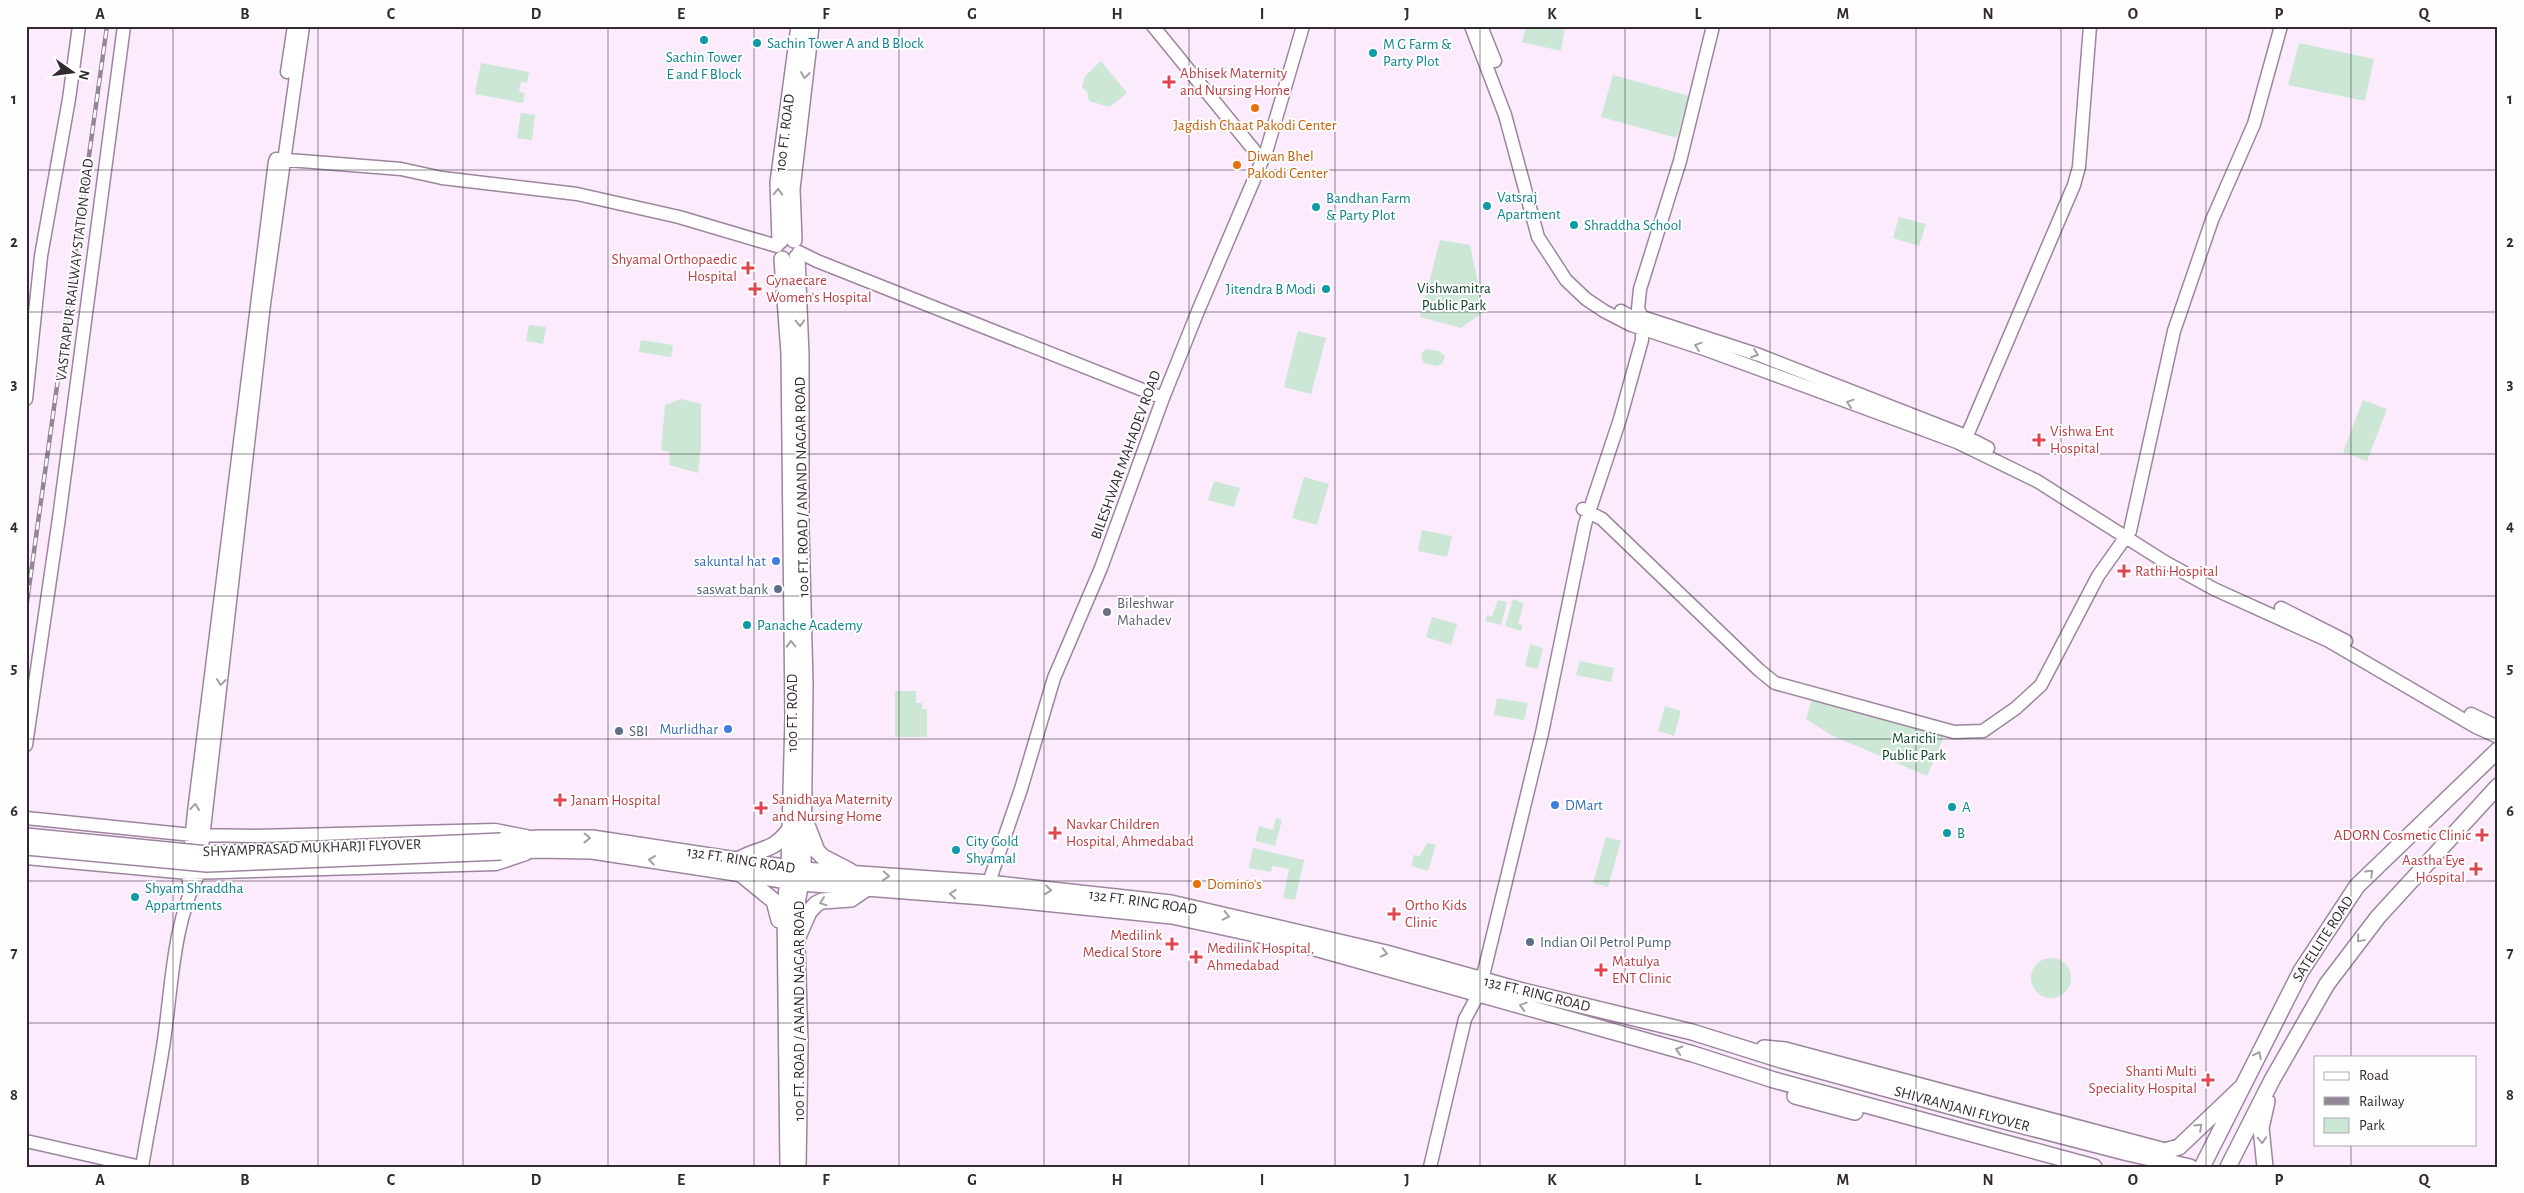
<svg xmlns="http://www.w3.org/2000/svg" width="2524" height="1193" viewBox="0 0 2524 1193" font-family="'Alegreya Sans',sans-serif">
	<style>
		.green { fill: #cce7d5 }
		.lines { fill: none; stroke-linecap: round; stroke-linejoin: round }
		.minor-casing { stroke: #9d859f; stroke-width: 15 }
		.major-casing { stroke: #9d859f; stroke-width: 18 }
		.minor { stroke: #fff; stroke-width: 12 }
		.major { stroke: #fff; stroke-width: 15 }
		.rail-casing { stroke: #948795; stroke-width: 4.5 }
		.rail { stroke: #fefefe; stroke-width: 2.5; stroke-dasharray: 8; stroke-linecap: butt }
		.major-bridge-casing { stroke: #9d859f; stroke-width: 18; stroke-linecap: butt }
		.major-bridge { stroke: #fff; stroke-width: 15 }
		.oneway { stroke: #a39fa3 }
		.grid { fill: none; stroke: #322933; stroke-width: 1; stroke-opacity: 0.55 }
		.culture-dot { fill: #0f9aa8; stroke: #fefefe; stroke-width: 2 }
		.health-dot { fill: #e0444e; stroke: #fefefe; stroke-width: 2 }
		.food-dot { fill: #e8710a; stroke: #fefefe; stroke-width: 2 }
		.shop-dot { fill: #3f7fe0; stroke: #fefefe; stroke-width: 2 }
		.service-dot { fill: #5c6f8a; stroke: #fefefe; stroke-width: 2 }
		.worship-dot { fill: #6b7280; stroke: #fefefe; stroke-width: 2 }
		.labels { text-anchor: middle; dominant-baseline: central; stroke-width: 4; stroke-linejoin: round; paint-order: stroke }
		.culture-label { font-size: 15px; fill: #0d838f; stroke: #fefefe; text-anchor: start }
		.health-label { font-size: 15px; fill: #be3a42; stroke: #fefefe; text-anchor: start }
		.food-label { font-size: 15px; fill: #c56008; stroke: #fefefe; text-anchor: start }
		.street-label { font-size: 15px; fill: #322933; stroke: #fefefe }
		.park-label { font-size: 15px; fill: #0a3f24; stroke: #fefefe }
		.shop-label { font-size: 15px; fill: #366cbe; stroke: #fefefe; text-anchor: end }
		.service-label { font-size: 15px; fill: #4e5e75; stroke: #fefefe; text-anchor: start }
		.worship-label { font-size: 15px; fill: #5b616d; stroke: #fefefe; text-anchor: start }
		.neatline { fill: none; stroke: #322933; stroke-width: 2 }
		.grid-label { font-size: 16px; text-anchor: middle; font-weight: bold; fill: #322933 }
	</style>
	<rect width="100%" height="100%" fill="#fbebfc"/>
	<!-- green -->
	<path class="green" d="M 1526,26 L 1565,26 L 1561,51 L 1522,42 Z
		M 2299,43 L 2374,59 L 2365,101 L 2288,85 Z
		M 1101,61 L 1127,93 L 1110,107 L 1089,101 L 1087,92 L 1082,87 L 1085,76 Z
		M 481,63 L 529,72 L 527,83 L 521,82 L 519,92 L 525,93 L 523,103 L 475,94 Z
		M 1613,75 L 1689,96 L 1677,138 L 1601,117 Z
		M 521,113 L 535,115 L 532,140 L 517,138 Z
		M 1899,217 L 1926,224 L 1919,246 L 1893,238 Z
		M 1440,240 L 1470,245 L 1484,312 L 1461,328 L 1420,317 Z
		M 529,325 L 546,327 L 543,344 L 526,341 Z
		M 1298,331 L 1326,338 L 1311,394 L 1284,387 Z
		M 641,340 L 673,345 L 671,357 L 639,352 Z
		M 1426,349 L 1439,351 L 1445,356 L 1442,364 L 1436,366 L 1423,363 L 1421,354 Z
		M 681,399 L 701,404 L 701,448 L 698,473 L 669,465 L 670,452 L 661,450 L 665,405 Z
		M 2363,400 L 2387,409 L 2367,461 L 2343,452 Z
		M 1304,477 L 1329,484 L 1317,525 L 1292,518 Z
		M 1214,481 L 1240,488 L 1234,507 L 1208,500 Z
		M 1422,530 L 1452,536 L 1447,557 L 1418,551 Z
		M 1513,599 L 1524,603 L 1518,624 L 1523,625 L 1521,631 L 1505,626 Z
		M 1498,600 L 1507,602 L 1501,625 L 1485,621 L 1487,615 L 1492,616 Z
		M 1432,617 L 1457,624 L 1451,645 L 1426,637 Z
		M 1530,644 L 1543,648 L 1538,669 L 1525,666 Z
		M 1580,661 L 1614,668 L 1611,682 L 1576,675 Z
		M 895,691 L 916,691 L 916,703 L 922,703 L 922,709 L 927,709 L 927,737 L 895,737 Z
		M 1497,698 L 1528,703 L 1524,720 L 1494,715 Z
		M 1812,698 L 1946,732 L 1927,776 L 1831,735 L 1806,719 Z
		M 1665,706 L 1681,711 L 1674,736 L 1658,731 Z
		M 1276,818 L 1282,820 L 1275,846 L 1255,841 L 1259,826 L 1273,830 Z
		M 1606,837 L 1621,841 L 1608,887 L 1593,883 Z
		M 1427,843 L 1436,845 L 1428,871 L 1411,866 L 1414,855 L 1420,856 Z
		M 1253,848 L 1304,860 L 1295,900 L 1283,898 L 1289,869 L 1272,866 L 1271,872 L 1249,868 Z
		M2031 978a20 20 0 1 1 40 0a20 20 0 1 1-40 0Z"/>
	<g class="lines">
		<!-- minor casing -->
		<g class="minor-casing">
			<path id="minor" d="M 1153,26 L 1262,160
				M 1471,26 L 1505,115 L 1538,237 L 1566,280 L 1586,299 L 1604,311 L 1631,325 L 1707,350 L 1957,442 L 2037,481 L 2165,562 L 2214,589 L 2329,641 L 2476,727 L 2498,737
				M 1481,26 L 1495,61
				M 287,72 L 294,26
				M 276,159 L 401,169 L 442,178 L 577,194 L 679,217 L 777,246
				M 799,252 L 817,261 L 1163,398
				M 1621,311 L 1632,317 L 1642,317 L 1759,355 L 1961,434 L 1988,448
				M 26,399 L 41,256 L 69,99 L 79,26
				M 1963,445 L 2074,185 L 2079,167 L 2090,26
				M 1583,509 L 1602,519 L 1759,670 L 1775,683 L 1954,732 L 1983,731 L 2016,708 L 2041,685 L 2098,576 L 2130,531 L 2174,331 L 2212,220 L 2254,124 L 2281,26
				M 2281,608 L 2346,641
				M 2471,714 L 2498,727
				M 26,745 L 59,518 L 124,26
				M 26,818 L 192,835 L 257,836 L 495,830 L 526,836
				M 26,858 L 188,873 L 496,864 L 526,854
				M 190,891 L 188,873 L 194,812 L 275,161
				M 986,891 L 1021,789 L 1054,678 L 1101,568 L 1163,398 L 1198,311 L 1267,149 L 1303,26
				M 26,1141 L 141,1167
				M 142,1167 C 149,1124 158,1082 164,1040 C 172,985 173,923 199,873 L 264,304 L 303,26
				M 1430,1167 L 1465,1019 L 1479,993 L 1482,980 L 1542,733 L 1585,524 L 1620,419 L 1642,340 L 1642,317 L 1638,309 L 1640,289 L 1680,161 L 1713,26"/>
		</g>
		<!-- major casing -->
		<g class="major-casing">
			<path id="major" d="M 794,240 L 792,189 L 811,26
				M 780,241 L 778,183 L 799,26
				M 797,257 L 801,356 L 801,528 L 805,684 L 803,870 L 796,909 L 800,1043 L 798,1167
				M 782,259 L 789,353 L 793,718 L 789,868 L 785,908 L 788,1167
				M 807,825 L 817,851 L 823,857 L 850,871
				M 501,841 L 538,838 L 592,838 L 803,870 L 989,883 L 1171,903 L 1386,953 L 1519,990 L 1692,1032 L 1781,1060 L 1993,1118 L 2128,1153 L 2190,1167
				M 501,852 L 538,850 L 592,851 L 801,883 L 983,897 L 1172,916 L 1297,943 L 1693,1054 L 1774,1080 L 2094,1167
				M 738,860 C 762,846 771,854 790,829
				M 742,875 L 774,901 L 779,920
				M 798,937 L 809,912 L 816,904 L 822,901 L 851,899 L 867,888
				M 1764,1048 L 1785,1050 L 2165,1151 L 2179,1147 L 2243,1086
				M 1795,1096 L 1855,1112
				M 2202,1167 L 2301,971 L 2357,886 L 2498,750
				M 2228,1167 L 2272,1080 L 2327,984 L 2378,917 L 2498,786
				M 2265,1167 L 2261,1128 L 2267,1101"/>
		</g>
		<!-- minor -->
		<use href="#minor" class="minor"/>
		<!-- major -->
		<use href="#major" class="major"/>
		<!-- rail casing -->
		<g class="rail-casing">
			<path id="rail" d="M 26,609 L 107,26"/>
		</g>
		<!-- rail -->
		<use href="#rail" class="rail"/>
		<!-- major-bridge casing -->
		<g class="major-bridge-casing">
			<path id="major-bridge" d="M 26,836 L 208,854 L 501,841
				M 26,847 L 207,864 L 501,852"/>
		</g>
		<!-- major-bridge -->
		<use href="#major-bridge" class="major-bridge"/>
	</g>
	<!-- one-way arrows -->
	<defs><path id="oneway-chevron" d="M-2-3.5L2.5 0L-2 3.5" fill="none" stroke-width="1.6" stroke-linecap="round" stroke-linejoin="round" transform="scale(1.25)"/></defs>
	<g class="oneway">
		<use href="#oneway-chevron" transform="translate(805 75) rotate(96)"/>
		<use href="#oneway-chevron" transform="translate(778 192) rotate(-89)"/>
		<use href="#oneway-chevron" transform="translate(800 323) rotate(88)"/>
		<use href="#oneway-chevron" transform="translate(1698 346) rotate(-161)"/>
		<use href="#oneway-chevron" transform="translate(1755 354) rotate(20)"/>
		<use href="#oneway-chevron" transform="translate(1850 403) rotate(-162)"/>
		<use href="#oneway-chevron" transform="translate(791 644) rotate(-91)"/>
		<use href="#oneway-chevron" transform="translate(221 682) rotate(97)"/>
		<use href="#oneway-chevron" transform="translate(195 807) rotate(-83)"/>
		<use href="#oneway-chevron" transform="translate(587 838) rotate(1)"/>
		<use href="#oneway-chevron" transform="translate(652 860) rotate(-172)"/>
		<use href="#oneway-chevron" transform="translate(2370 873) rotate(-44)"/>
		<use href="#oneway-chevron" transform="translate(886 876) rotate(4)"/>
		<use href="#oneway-chevron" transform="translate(1048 890) rotate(6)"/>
		<use href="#oneway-chevron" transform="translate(953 894) rotate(-176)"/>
		<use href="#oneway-chevron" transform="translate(823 902) rotate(162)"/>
		<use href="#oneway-chevron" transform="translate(1226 916) rotate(13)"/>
		<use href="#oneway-chevron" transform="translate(2360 939) rotate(130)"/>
		<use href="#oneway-chevron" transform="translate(1384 953) rotate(14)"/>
		<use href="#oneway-chevron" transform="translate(1523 1006) rotate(-164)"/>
		<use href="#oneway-chevron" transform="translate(1679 1050) rotate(-164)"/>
		<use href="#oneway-chevron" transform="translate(2258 1055) rotate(-63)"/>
		<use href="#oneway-chevron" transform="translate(2199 1127) rotate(-43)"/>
		<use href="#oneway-chevron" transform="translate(2262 1140) rotate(88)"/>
	</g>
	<!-- grid -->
	<path class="grid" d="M 173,26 L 173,1167M 318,26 L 318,1167M 463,26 L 463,1167M 608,26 L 608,1167M 754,26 L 754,1167M 899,26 L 899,1167M 1044,26 L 1044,1167M 1189,26 L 1189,1167M 1335,26 L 1335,1167M 1480,26 L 1480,1167M 1625,26 L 1625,1167M 1770,26 L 1770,1167M 1916,26 L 1916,1167M 2061,26 L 2061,1167M 2206,26 L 2206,1167M 2351,26 L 2351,1057M 26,170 L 2498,170M 26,312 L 2498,312M 26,454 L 2498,454M 26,596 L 2498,596M 26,739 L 2498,739M 26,881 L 2498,881M 26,1023 L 2498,1023M 2351,1144 L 2351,1167"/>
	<!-- markers -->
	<g class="culture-dot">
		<circle cx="704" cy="40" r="5"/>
		<circle cx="757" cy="43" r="5"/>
		<circle cx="1373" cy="53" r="5"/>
		<circle cx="1487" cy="206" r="5"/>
		<circle cx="1316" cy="207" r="5"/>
		<circle cx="1574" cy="225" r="5"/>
		<circle cx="1326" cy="289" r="5"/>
		<circle cx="747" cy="625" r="5"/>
		<circle cx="1952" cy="807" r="5"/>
		<circle cx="1947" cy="833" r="5"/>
		<circle cx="956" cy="850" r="5"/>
		<circle cx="135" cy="897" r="5"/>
	</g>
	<g class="health-dot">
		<path d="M1166.5 74.5h5v5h5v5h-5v5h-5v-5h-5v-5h5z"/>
		<path d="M745.5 260.5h5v5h5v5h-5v5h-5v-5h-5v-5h5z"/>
		<path d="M752.5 281.5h5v5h5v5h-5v5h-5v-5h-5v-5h5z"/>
		<path d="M2036.5 432.5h5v5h5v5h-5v5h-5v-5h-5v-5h5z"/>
		<path d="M2121.5 563.5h5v5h5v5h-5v5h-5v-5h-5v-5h5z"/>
		<path d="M557.5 792.5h5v5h5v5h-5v5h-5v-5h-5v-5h5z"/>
		<path d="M758.5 800.5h5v5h5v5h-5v5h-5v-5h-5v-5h5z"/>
		<path d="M1052.5 825.5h5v5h5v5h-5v5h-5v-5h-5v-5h5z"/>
		<path d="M2479.5 827.5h5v5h5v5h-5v5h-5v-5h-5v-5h5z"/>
		<path d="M2473.5 861.5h5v5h5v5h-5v5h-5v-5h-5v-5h5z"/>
		<path d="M1391.5 906.5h5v5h5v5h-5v5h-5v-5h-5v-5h5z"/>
		<path d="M1169.5 936.5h5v5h5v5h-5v5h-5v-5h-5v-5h5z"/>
		<path d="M1193.5 949.5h5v5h5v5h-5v5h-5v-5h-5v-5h5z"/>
		<path d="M1598.5 962.5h5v5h5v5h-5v5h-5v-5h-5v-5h5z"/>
		<path d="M2205.5 1072.5h5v5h5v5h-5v5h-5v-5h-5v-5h5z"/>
	</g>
	<g class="food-dot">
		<circle cx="1255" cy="108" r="5"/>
		<circle cx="1237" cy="165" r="5"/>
		<circle cx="1197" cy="884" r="5"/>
	</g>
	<g class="shop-dot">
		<circle cx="776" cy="561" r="5"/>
		<circle cx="728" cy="729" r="5"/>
		<circle cx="1555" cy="805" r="5"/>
	</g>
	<g class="service-dot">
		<circle cx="778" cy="589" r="5"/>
		<circle cx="619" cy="731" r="5"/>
		<circle cx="1530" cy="942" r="5"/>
	</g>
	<circle class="worship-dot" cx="1107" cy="612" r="5"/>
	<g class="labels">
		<!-- culture labels -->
		<g class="culture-label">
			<text x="767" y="43">Sachin Tower A and B Block</text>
			<text x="1383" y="44">M G Farm &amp;<tspan x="1383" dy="17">Party Plot</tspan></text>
			<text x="704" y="57" text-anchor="middle">Sachin Tower<tspan x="704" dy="17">E and F Block</tspan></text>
			<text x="1497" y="197">Vatsraj<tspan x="1497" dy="17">Apartment</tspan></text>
			<text x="1326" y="198">Bandhan Farm<tspan x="1326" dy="17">&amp; Party Plot</tspan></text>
			<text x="1584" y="225">Shraddha School</text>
			<text x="1316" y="289" text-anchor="end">Jitendra B Modi</text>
			<text x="757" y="625">Panache Academy</text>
			<text x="1962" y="807">A</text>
			<text x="1957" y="833">B</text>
			<text x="966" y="841">City Gold<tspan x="966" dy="17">Shyamal</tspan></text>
			<text x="145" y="888">Shyam Shraddha<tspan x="145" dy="17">Appartments</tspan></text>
		</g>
		<!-- health labels -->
		<g class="health-label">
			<text x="1180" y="73">Abhisek Maternity<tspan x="1180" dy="17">and Nursing Home</tspan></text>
			<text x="737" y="259" text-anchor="end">Shyamal Orthopaedic<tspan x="737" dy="17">Hospital</tspan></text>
			<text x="766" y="280">Gynaecare<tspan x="766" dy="17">Women's Hospital</tspan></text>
			<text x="2050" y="431">Vishwa Ent<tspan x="2050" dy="17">Hospital</tspan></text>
			<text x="2135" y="571">Rathi Hospital</text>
			<text x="772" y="799">Sanidhaya Maternity<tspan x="772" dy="17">and Nursing Home</tspan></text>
			<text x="571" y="800">Janam Hospital</text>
			<text x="1066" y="824">Navkar Children<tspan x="1066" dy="17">Hospital, Ahmedabad</tspan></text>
			<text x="2471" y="835" text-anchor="end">ADORN Cosmetic Clinic</text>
			<text x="2465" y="860" text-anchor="end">Aastha Eye<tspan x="2465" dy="17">Hospital</tspan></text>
			<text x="1405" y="905">Ortho Kids<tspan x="1405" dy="17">Clinic</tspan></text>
			<text x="1162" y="935" text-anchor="end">Medilink<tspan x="1162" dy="17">Medical Store</tspan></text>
			<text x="1207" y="948">Medilink Hospital,<tspan x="1207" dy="17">Ahmedabad</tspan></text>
			<text x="1612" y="961">Matulya<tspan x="1612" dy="17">ENT Clinic</tspan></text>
			<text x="2197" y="1071" text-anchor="end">Shanti Multi<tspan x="2197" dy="17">Speciality Hospital</tspan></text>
		</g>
		<!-- food labels -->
		<g class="food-label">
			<text x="1255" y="125" text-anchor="middle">Jagdish Chaat Pakodi Center</text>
			<text x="1247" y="156">Diwan Bhel<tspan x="1247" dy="17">Pakodi Center</tspan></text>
			<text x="1207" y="884">Domino's</text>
		</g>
		<!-- street labels -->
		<g class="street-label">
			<text transform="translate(785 133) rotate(-83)">100 FT. ROAD</text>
			<text transform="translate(75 270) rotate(-83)">VASTRAPUR RAILWAY STATION ROAD</text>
			<text transform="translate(1126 455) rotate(-70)">BILESHWAR MAHADEV ROAD</text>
			<text transform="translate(802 487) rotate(-91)">100 FT. ROAD / ANAND NAGAR ROAD</text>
			<text transform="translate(792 713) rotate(-90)">100 FT. ROAD</text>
			<text transform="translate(312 848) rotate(-2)">SHYAMPRASAD MUKHARJI FLYOVER</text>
			<text transform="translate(741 860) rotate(9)">132 FT. RING ROAD</text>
			<text transform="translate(1143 902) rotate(8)">132 FT. RING ROAD</text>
			<text transform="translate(2323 939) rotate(-57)">SATELLITE ROAD</text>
			<text transform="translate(1537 994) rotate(14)">132 FT. RING ROAD</text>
			<text transform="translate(799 1011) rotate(-90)">100 FT. ROAD / ANAND NAGAR ROAD</text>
			<text transform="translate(1962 1109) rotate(15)">SHIVRANJANI FLYOVER</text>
		</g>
		<!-- park labels -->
		<g class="park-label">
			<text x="1454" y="288">Vishwamitra<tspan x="1454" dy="17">Public Park</tspan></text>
			<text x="1914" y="738">Marichi<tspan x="1914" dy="17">Public Park</tspan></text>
		</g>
		<!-- shop labels -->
		<g class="shop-label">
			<text x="766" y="561">sakuntal hat</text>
			<text x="718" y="729">Murlidhar</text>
			<text x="1565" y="805" text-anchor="start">DMart</text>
		</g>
		<!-- service labels -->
		<g class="service-label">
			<text x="768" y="589" text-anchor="end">saswat bank</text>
			<text x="629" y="731">SBI</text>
			<text x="1540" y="942">Indian Oil Petrol Pump</text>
		</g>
		<!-- worship labels -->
		<g class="worship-label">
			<text x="1117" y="603">Bileshwar<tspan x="1117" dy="17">Mahadev</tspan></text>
		</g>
	</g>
	<!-- border -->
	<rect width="2524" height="1193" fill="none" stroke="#fefefe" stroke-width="55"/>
	<!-- legend -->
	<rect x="2314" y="1056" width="162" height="90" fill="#fefefe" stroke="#aca9ad"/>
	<rect x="2324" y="1072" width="25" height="8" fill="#ffffff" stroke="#aca9ad"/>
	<text x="2359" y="1080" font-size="15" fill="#322933">Road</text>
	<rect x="2324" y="1097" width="25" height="8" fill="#948795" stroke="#aca9ad"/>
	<text x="2359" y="1106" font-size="15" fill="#322933">Railway</text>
	<rect x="2324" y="1118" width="25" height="15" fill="#cce7d5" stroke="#aca9ad"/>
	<text x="2359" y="1130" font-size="15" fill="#322933">Park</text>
	<!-- north arrow -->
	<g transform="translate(72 72) rotate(104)" stroke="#fefefe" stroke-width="4" paint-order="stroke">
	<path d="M0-4L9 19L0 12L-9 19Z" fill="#322933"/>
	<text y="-8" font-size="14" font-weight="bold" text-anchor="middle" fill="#322933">N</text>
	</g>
	<rect x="28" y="28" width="2468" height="1138" class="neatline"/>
	<g class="grid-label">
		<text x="100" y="19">A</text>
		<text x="245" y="19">B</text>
		<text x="391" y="19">C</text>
		<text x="536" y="19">D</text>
		<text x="681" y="19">E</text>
		<text x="826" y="19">F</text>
		<text x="972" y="19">G</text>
		<text x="1117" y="19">H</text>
		<text x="1262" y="19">I</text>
		<text x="1407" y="19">J</text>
		<text x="1552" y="19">K</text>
		<text x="1698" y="19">L</text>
		<text x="1843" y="19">M</text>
		<text x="1988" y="19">N</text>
		<text x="2133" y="19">O</text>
		<text x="2279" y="19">P</text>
		<text x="2424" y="19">Q</text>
		<text x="14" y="104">1</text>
		<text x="2510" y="104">1</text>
		<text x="14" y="247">2</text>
		<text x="2510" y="247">2</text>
		<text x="14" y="389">3</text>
		<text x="2510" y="389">3</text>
		<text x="14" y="531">4</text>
		<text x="2510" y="531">4</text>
		<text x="14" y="673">5</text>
		<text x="2510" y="673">5</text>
		<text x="14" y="816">6</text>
		<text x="2510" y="816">6</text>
		<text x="14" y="958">7</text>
		<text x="2510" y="958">7</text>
		<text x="14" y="1100">8</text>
		<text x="2510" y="1100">8</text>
		<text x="100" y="1185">A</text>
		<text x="245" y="1185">B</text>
		<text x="391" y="1185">C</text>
		<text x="536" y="1185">D</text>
		<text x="681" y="1185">E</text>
		<text x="826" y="1185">F</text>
		<text x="972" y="1185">G</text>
		<text x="1117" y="1185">H</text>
		<text x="1262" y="1185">I</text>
		<text x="1407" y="1185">J</text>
		<text x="1552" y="1185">K</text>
		<text x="1698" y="1185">L</text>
		<text x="1843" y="1185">M</text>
		<text x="1988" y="1185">N</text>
		<text x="2133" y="1185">O</text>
		<text x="2279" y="1185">P</text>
		<text x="2424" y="1185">Q</text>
	</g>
</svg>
